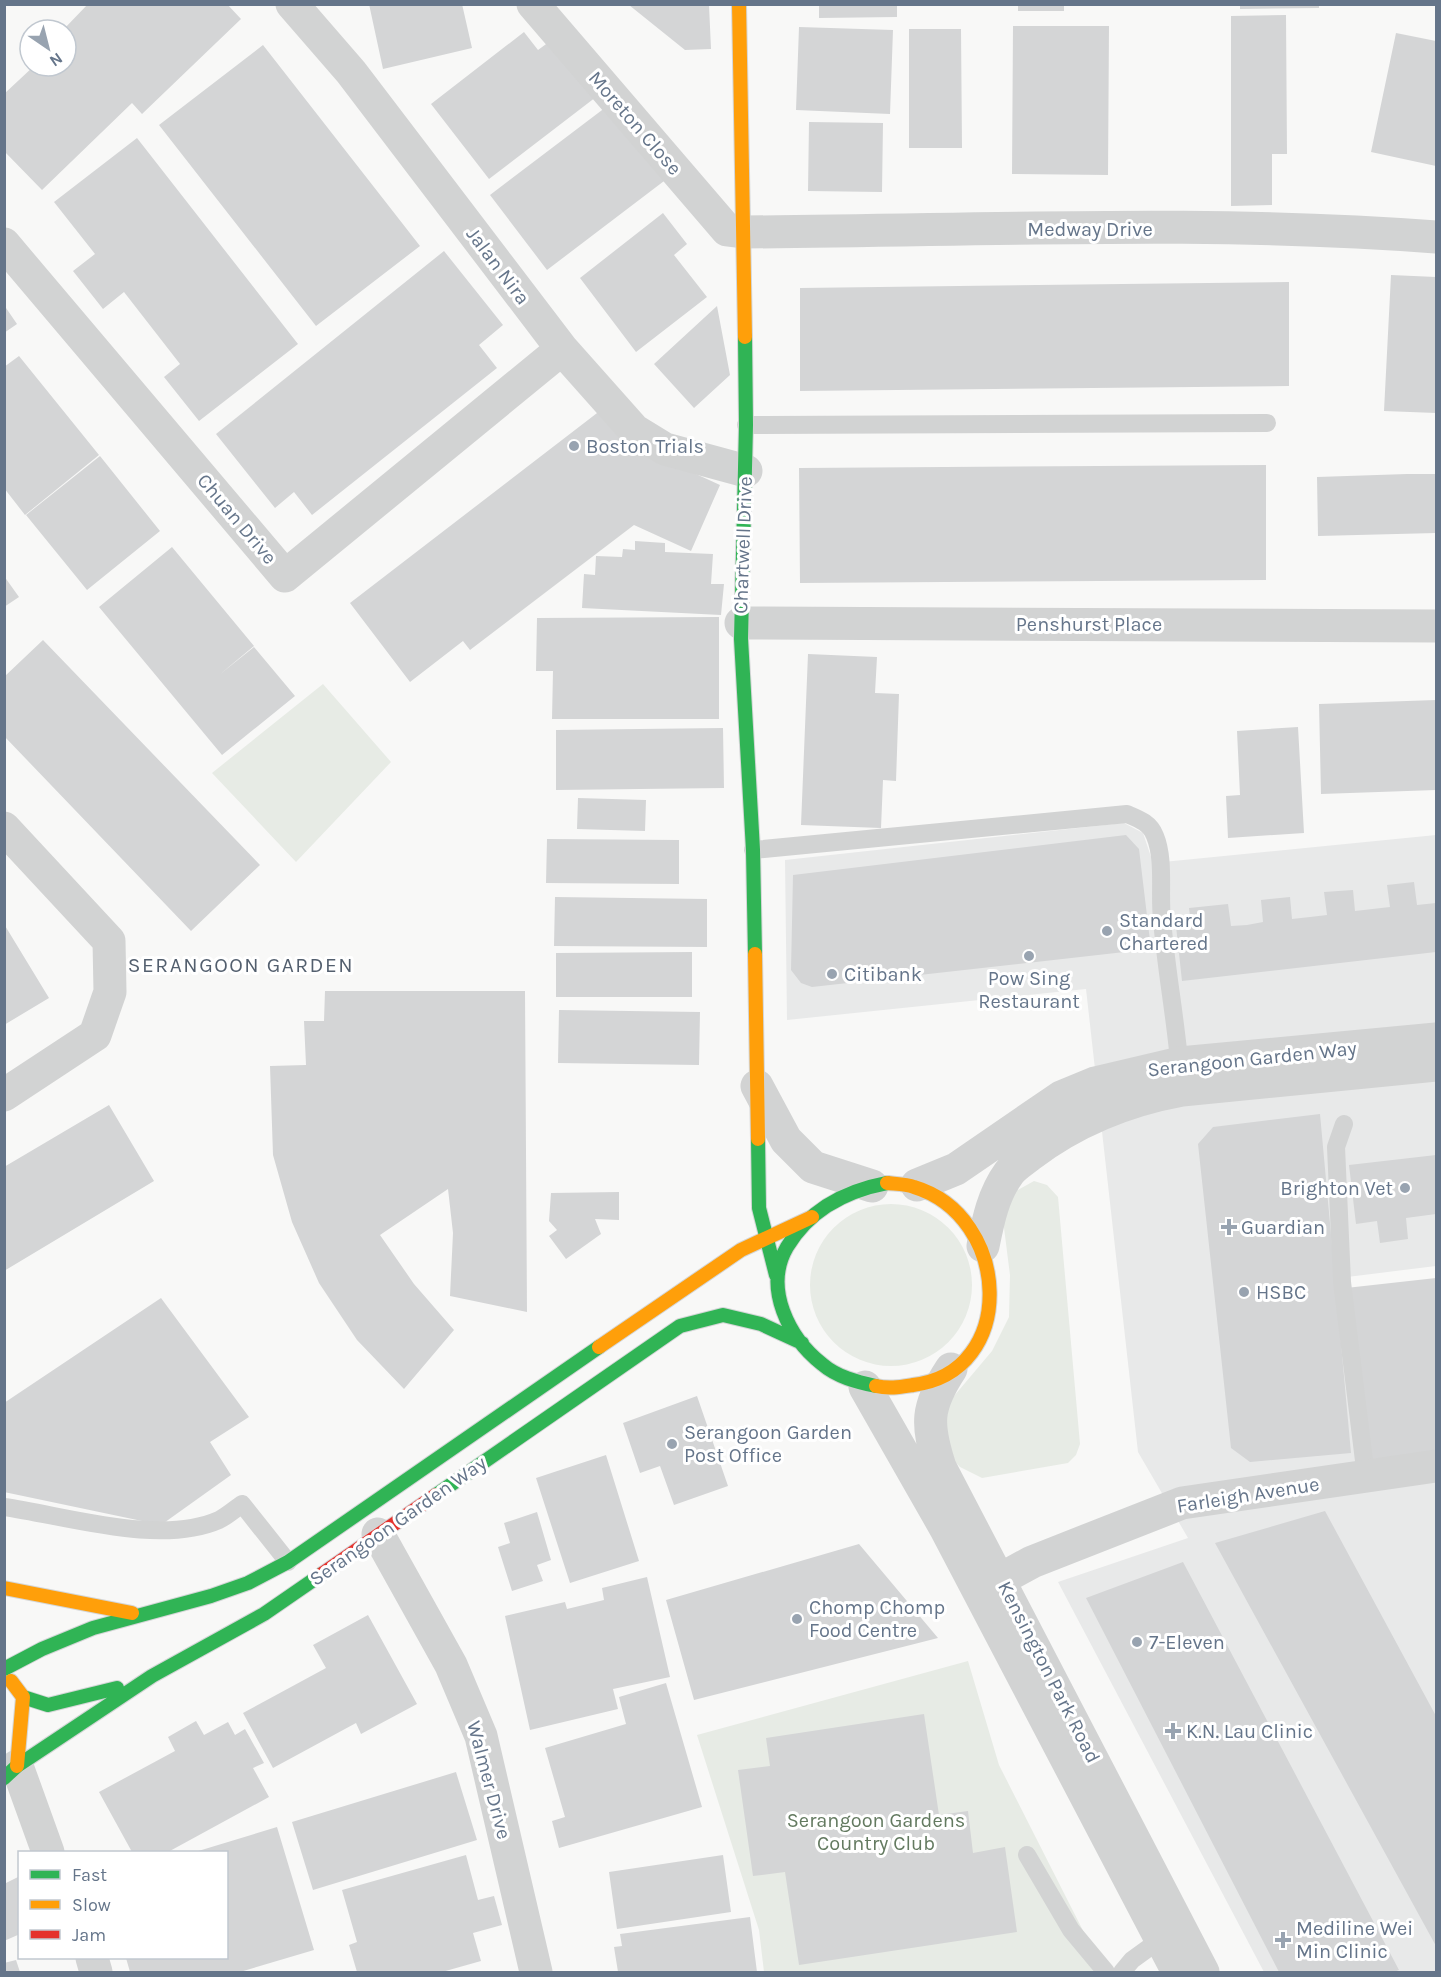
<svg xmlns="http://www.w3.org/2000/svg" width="1441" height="1977" viewBox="0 0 1441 1977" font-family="Karla,sans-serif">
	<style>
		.built { fill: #e8e9e9 }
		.green { fill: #e7ebe5 }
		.building { fill: #d4d5d6 }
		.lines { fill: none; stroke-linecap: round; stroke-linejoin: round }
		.fast-casing { stroke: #d4d6d7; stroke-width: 16 }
		.slow-casing { stroke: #d4d6d7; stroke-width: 16 }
		.jam-casing { stroke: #d4d6d7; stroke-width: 16 }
		.lane { stroke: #d2d3d3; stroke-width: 18 }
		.street { stroke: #d2d3d3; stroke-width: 33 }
		.fast { stroke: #30b455; stroke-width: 14 }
		.slow { stroke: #ff9f0a; stroke-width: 14 }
		.jam { stroke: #e5322d; stroke-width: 14 }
		.poi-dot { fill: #98a3b0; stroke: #fff; stroke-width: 2 }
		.labels { text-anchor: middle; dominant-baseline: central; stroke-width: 6; stroke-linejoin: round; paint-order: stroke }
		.street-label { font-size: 20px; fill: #65758a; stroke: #fff }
		.poi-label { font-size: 20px; fill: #65758a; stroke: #fff; text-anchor: start }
		.park-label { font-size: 20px; fill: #637a60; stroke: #fff }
		.neighbourhood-label { font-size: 21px; letter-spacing: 1.5px; fill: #535f6e; stroke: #fff }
	</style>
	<rect width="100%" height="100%" fill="#f8f8f7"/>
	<!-- built -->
	<path class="built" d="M 1124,823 L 1143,833 L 1153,863 L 1436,835 L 1436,1266 L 1339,1278 L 1436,1472 L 1436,1972 L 1264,1972 L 1058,1582 L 1188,1538 L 1138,1452 L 1086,989 L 787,1020 L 785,860 Z"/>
	<!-- green -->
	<path class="green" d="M 323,684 L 391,762 L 296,862 L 212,773 Z
		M 1034,1181 L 1047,1185 L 1058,1197 L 1080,1444 L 1076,1455 L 1068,1463 L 982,1478 L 960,1467 L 949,1455 L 943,1440 L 949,1402 L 992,1351 L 1009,1317 L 1010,1275 L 1003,1220 L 1014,1192 Z
		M810 1285a81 81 0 1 1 162 0a81 81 0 1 1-162 0Z
		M 968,1661 L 999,1765 L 1104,1972 L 764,1972 L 759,1930 L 697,1735 Z"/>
	<!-- building -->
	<path class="building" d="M 88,4 L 227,4 L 241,19 L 142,114 L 132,103 L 42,190 L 4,151 L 4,94 L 34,66 L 66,66 L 66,30 L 63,30 Z
		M 369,4 L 462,4 L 472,48 L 383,69 Z
		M 819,4 L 897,4 L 897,17 L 819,18 Z
		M 1018,4 L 1064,4 L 1064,11 L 1018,11 Z
		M 1240,4 L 1319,4 L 1319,8 L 1240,9 Z
		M 629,5 L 709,5 L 711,49 L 685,50 Z
		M 1286,15 L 1287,154 L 1272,154 L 1272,205 L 1231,206 L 1231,16 Z
		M 1013,26 L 1109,26 L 1108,175 L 1012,174 Z
		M 799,27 L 893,30 L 890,114 L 796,110 Z
		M 909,29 L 961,29 L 962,148 L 909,148 Z
		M 524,32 L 538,50 L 553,39 L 596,97 L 489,179 L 431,104 Z
		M 1396,33 L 1436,41 L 1436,166 L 1371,152 Z
		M 263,45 L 420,246 L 316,326 L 159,125 Z
		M 610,104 L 668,178 L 547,270 L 490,195 Z
		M 809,122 L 883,123 L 882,192 L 808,191 Z
		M 137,138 L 298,344 L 199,421 L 164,377 L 180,364 L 124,292 L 103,309 L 73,271 L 95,254 L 54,202 Z
		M 663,213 L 687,244 L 674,255 L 707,297 L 636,352 L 580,278 Z
		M 444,251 L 503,325 L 479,345 L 497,368 L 312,515 L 294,492 L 275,508 L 216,434 Z
		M 1391,275 L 1436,277 L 1436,413 L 1384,411 Z
		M 1289,282 L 1289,386 L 800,391 L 800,288 Z
		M 4,305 L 17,324 L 4,333 Z
		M 717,306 L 730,375 L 694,408 L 654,364 Z
		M 19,356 L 99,455 L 25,515 L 4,488 L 4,367 Z
		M 601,410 L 626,442 L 720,485 L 691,551 L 634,525 L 470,650 L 463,641 L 410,682 L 350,603 Z
		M 100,456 L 160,531 L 87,590 L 26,515 Z
		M 1266,465 L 1266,580 L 800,583 L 799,468 Z
		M 1407,474 L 1436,474 L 1436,533 L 1318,536 L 1317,477 Z
		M 635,541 L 665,543 L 665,552 L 713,554 L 711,584 L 724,584 L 721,615 L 582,608 L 584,574 L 595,575 L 596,556 L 622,557 L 623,549 L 635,550 Z
		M 172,547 L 254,646 L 219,675 L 254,647 L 295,696 L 222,755 L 99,607 Z
		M 4,576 L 19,597 L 4,607 Z
		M 719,617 L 719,719 L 552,719 L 553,671 L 536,671 L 537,618 Z
		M 43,640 L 260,865 L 191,931 L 4,736 L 4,677 Z
		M 808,654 L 877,657 L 875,693 L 899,694 L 896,781 L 883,780 L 881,828 L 801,825 Z
		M 1436,700 L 1436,790 L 1321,794 L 1319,704 Z
		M 1298,727 L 1304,833 L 1228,838 L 1226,796 L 1240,795 L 1237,731 Z
		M 723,728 L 724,788 L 556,790 L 556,730 Z
		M 578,798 L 646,800 L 645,831 L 577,829 Z
		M 1126,835 L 1139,849 L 1151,949 L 812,987 L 801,983 L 791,970 L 793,875 Z
		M 547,839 L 679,840 L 679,884 L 546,883 Z
		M 1414,882 L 1417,905 L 1436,903 L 1436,952 L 1182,981 L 1175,917 L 1190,916 L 1189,908 L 1228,904 L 1231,926 L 1247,925 L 1263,922 L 1261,900 L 1290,897 L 1292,919 L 1310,917 L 1327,915 L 1324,892 L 1353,890 L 1355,911 L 1390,907 L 1387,885 Z
		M 555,897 L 707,899 L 707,947 L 554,946 Z
		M 4,924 L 49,998 L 4,1025 Z
		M 692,952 L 692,997 L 556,997 L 556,953 Z
		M 325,991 L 525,991 L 527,1312 L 450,1296 L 453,1233 L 448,1189 L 380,1235 L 414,1284 L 454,1330 L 404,1389 L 357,1340 L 319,1283 L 292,1222 L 273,1155 L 270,1066 L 306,1065 L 304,1021 L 324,1021 Z
		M 559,1010 L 700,1012 L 699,1065 L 558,1063 Z
		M 109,1105 L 154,1181 L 4,1271 L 4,1167 Z
		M 1320,1114 L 1351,1453 L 1250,1462 L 1231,1448 L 1198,1144 L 1213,1127 Z
		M 1436,1155 L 1436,1214 L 1406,1218 L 1408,1239 L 1380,1243 L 1377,1221 L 1356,1224 L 1349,1165 Z
		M 619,1192 L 619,1220 L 595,1219 L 601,1234 L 566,1259 L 549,1236 L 557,1230 L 549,1221 L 551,1193 Z
		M 1436,1278 L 1436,1452 L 1365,1460 L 1346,1288 Z
		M 161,1298 L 249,1417 L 210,1442 L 231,1475 L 161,1525 L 4,1492 L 4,1403 Z
		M 697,1396 L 728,1486 L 674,1505 L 660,1466 L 640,1473 L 623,1423 Z
		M 606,1455 L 639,1561 L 570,1583 L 536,1478 Z
		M 1325,1511 L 1436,1716 L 1436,1946 L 1215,1543 Z
		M 537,1512 L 551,1560 L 537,1565 L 543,1581 L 512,1591 L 498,1547 L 510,1543 L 504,1523 Z
		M 859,1544 L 938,1638 L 694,1700 L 666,1600 Z
		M 1183,1562 L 1399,1970 L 1394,1972 L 1279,1972 L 1086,1598 Z
		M 647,1577 L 670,1677 L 613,1689 L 618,1709 L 530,1730 L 505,1616 L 565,1602 L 567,1609 L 604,1600 L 602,1588 Z
		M 368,1615 L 417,1704 L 361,1734 L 356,1723 L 273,1768 L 243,1713 L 326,1668 L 313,1645 Z
		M 666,1683 L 702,1807 L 559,1848 L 552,1821 L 565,1817 L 545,1748 L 626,1724 L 619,1697 Z
		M 924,1714 L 939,1815 L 968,1811 L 973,1853 L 1005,1847 L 1017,1932 L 799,1965 L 785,1872 L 753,1876 L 738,1770 L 770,1766 L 766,1738 Z
		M 196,1721 L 204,1735 L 228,1722 L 235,1735 L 245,1729 L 264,1763 L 253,1768 L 269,1797 L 168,1852 L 132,1852 L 99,1792 L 175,1751 L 168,1737 Z
		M 456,1772 L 477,1840 L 313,1890 L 292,1822 Z
		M 277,1827 L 314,1950 L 240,1972 L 130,1972 L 126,1958 L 226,1958 L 226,1852 L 195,1852 Z
		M 466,1855 L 478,1900 L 494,1896 L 502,1925 L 473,1933 L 481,1961 L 442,1972 L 357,1972 L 349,1945 L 357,1942 L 342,1890 Z
		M 723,1855 L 731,1912 L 617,1929 L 609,1872 Z
		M 18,1877 L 20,1934 L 4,1941 L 4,1884 Z
		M 750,1917 L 757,1972 L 618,1972 L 614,1947 L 622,1946 L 620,1934 Z
		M 16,1960 L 20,1972 L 4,1972 L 4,1963 Z"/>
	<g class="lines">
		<!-- fast casing -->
		<g class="fast-casing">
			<path id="fast" d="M 745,337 L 746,425 L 741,639 L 753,850 L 755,954
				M 758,1139 L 759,1208 L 776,1275
				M 876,1386 C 857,1382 837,1377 822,1364 C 789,1338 763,1288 787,1247 C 809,1210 845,1191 887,1183
				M 436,1495 L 680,1326 L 723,1315 L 761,1324 L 802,1343
				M 4,1669 L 42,1649 L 93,1628 L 211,1596 L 248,1583 L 288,1562 L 599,1347
				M 23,1697 L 48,1705 L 117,1688
				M 4,1778 L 17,1766 L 152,1676 L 264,1614 L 322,1574"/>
		</g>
		<!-- slow casing -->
		<g class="slow-casing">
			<path id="slow" d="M 739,4 L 745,337
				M 755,954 L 758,1139
				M 599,1347 L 741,1250 L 812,1217
				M 876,1386 C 889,1389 900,1387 913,1385 C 1019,1372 1011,1216 914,1187 C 906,1184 896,1184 887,1183
				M 4,1588 L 132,1613
				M 11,1681 L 23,1697 L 17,1766"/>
		</g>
		<!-- jam casing -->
		<g class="jam-casing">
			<path id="jam" d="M 322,1574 L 436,1495"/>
		</g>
		<!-- lane -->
		<path class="lane" d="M 746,425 L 1267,423
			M 753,850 L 1127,814 C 1139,819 1150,823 1155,836 C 1165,860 1159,894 1162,919 C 1166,970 1176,1020 1180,1071
			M 1344,1124 L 1336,1147 L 1342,1282 L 1366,1477
			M 4,1507 C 67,1516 160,1546 219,1520 C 227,1516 235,1509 242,1504 L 288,1562
			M 1027,1855 L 1071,1930 L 1106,1972
			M 1122,1972 L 1132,1960 L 1161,1939"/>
		<!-- street -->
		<path class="street" d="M 292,4 L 351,72 L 562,349 L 634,430 L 665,449 L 746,471
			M 533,4 L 727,230 L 743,232 C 974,231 1206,219 1436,237
			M 4,244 L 285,576 L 562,349
			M 741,623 L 1436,626
			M 4,828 L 109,941 L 110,992 L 95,1035 L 4,1095
			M 757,1086 L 786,1140 L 813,1167 L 872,1186
			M 917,1185 L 956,1169 L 1061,1097 L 1095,1083 L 1180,1063 L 1436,1039
			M 983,1246 C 988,1221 993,1195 1009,1173 C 1014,1166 1024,1160 1030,1155 C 1075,1121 1127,1100 1182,1090 L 1436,1065
			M 951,1369 C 926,1407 926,1424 940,1467 L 1203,1972
			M 865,1387 L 946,1529 L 1177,1970
			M 378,1534 L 451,1665 L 481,1736 L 536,1972
			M 1001,1579 L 1032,1562 L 1182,1503 L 1436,1466
			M 17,1766 L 48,1852
			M 92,1958 L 96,1972"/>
		<!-- fast -->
		<use href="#fast" class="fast"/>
		<!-- slow -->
		<use href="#slow" class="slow"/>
		<!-- jam -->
		<use href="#jam" class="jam"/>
	</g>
	<!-- markers -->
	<g class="poi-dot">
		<circle cx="574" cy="446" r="6"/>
		<circle cx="1107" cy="931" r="6"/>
		<circle cx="1029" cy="956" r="6"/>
		<circle cx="832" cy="974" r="6"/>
		<circle cx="1405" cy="1188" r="6"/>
		<path d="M1226 1218h6v6h6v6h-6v6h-6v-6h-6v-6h6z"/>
		<circle cx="1244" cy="1292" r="6"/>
		<circle cx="672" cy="1444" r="6"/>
		<circle cx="797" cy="1619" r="6"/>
		<circle cx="1137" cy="1642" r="6"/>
		<path d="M1170 1722h6v6h6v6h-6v6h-6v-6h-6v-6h6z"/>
		<path d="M1280 1931h6v6h6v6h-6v6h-6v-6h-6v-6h6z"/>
	</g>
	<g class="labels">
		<!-- street labels -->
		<g class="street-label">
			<text transform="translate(635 123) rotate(49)">Moreton Close</text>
			<text x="1090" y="229">Medway Drive</text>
			<text transform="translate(498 266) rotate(53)">Jalan Nira</text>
			<text transform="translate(237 519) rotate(50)">Chuan Drive</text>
			<text transform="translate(743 545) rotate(-88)">Chartwell Drive</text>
			<text x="1089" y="624">Penshurst Place</text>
			<text transform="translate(1252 1059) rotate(-6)">Serangoon Garden Way</text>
			<text transform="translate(1248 1495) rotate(-9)">Farleigh Avenue</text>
			<text transform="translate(398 1521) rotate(-35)">Serangoon Garden Way</text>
			<text transform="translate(1049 1672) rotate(63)">Kensington Park Road</text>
			<text transform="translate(489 1780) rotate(75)">Walmer Drive</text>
		</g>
		<!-- poi labels -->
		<g class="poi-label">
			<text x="586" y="446">Boston Trials</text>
			<text x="1119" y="920">Standard<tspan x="1119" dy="23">Chartered</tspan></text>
			<text x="844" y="974">Citibank</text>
			<text x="1029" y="978" text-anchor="middle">Pow Sing<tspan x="1029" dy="23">Restaurant</tspan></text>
			<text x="1393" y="1188" text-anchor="end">Brighton Vet</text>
			<text x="1241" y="1227">Guardian</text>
			<text x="1256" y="1292">HSBC</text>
			<text x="684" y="1432">Serangoon Garden<tspan x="684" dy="23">Post Office</tspan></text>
			<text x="809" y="1607">Chomp Chomp<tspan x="809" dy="23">Food Centre</tspan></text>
			<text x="1149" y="1642">7-Eleven</text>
			<text x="1186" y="1731">K.N. Lau Clinic</text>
			<text x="1296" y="1928">Mediline Wei<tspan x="1296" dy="23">Min Clinic</tspan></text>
		</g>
		<!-- park labels -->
		<g class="park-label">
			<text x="876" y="1820">Serangoon Gardens<tspan x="876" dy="23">Country Club</tspan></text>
		</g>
		<!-- neighbourhood labels -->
		<g class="neighbourhood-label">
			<text x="241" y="965">SERANGOON GARDEN</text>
		</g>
	</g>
	<!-- border -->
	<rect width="1441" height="1977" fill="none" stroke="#65758a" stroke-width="12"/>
	<!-- legend -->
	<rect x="18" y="1851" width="210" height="108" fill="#ffffff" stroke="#c1c8d0" stroke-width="1.5"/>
	<rect x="30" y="1870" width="30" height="9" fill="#30b455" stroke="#c1c8d0" stroke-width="1.5"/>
	<text x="72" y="1881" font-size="18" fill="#65758a">Fast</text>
	<rect x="30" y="1900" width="30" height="9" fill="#ff9f0a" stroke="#c1c8d0" stroke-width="1.5"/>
	<text x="72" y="1911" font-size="18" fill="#65758a">Slow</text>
	<rect x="30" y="1930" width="30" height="9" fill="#e5322d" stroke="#c1c8d0" stroke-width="1.5"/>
	<text x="72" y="1941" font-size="18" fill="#65758a">Jam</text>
	<!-- north arrow -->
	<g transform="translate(48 48) rotate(145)"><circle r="28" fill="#ffffff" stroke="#c1c8d0" stroke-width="1.5"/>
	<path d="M0-4.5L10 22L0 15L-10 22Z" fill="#98a3b0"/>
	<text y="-9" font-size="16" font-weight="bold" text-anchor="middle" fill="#65758a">N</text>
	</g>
</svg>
